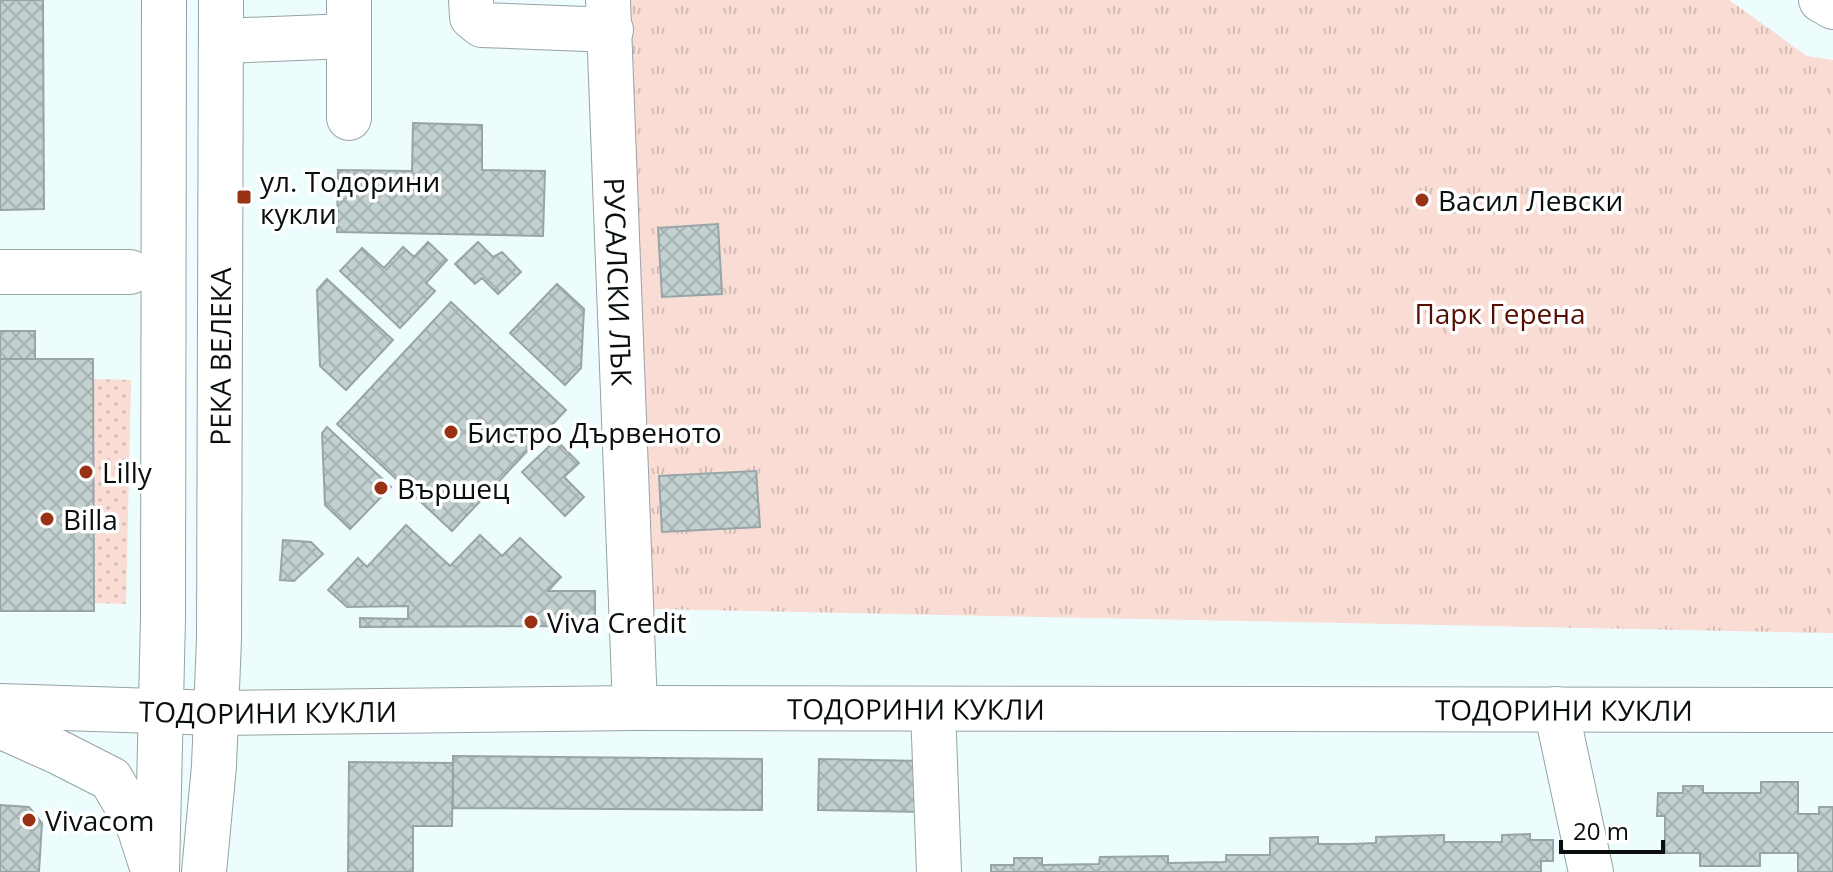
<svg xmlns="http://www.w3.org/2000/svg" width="1833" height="872" viewBox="0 0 1833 872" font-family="'Open Sans',sans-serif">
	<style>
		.grass { fill: url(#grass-tufts) }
		.garden { fill: url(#garden-dots) }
		.building { fill: url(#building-cross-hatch); stroke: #98a5a6; stroke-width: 2 }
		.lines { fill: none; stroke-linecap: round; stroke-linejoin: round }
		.minor-casing { stroke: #96a3a4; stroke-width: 46 }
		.minor { stroke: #fff; stroke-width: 44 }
		.poi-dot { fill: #993114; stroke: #fff; stroke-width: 3 }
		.labels { text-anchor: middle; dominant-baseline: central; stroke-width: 7; stroke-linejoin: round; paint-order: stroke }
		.poi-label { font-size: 28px; fill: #090e0e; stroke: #fff; text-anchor: start }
		.street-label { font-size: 28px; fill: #090e0e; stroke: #fff }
		.park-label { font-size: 28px; fill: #560e00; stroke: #fff }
	</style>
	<defs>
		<pattern id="grass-tufts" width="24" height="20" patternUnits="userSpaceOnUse" patternTransform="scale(2)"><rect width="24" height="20" fill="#f9dcd4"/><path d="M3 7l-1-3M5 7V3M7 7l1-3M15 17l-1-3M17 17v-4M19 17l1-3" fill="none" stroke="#d4bcb5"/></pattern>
		<pattern id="garden-dots" width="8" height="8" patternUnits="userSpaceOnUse" patternTransform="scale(2)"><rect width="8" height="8" fill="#f9dcd4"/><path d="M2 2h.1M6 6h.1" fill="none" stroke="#d4bcb5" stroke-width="1.8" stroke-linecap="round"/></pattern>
		<pattern id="building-cross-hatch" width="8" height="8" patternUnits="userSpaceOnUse" patternTransform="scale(2)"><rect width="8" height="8" fill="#c3d1d1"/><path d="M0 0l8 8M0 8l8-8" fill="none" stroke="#a6b2b2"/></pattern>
	</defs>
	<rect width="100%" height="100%" fill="#edfcfc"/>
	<!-- grass -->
	<path class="grass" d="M 628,0 L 1729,0 L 1807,56 L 1833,60 L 1833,633 L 650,609 L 631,259 L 633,51 Z"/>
	<!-- garden -->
	<path class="garden" d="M 93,379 L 131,380 L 126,604 L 94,603 Z"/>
	<!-- building -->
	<path class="building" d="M 0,0 L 43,0 L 44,209 L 0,210 Z
		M 413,123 L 482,125 L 482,170 L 545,171 L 543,236 L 337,232 L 338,170 L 412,171 Z
		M 718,224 L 722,294 L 662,297 L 658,228 Z
		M 428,242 L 447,260 L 426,283 L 435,291 L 400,328 L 340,271 L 362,248 L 384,268 L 403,247 L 414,257 Z
		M 478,242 L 493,257 L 502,252 L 521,272 L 498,294 L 482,278 L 475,284 L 455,264 Z
		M 327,279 L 393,340 L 346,390 L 320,366 L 317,290 Z
		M 557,284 L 584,309 L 581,368 L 565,385 L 510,333 Z
		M 451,302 L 566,410 L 452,531 L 337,424 Z
		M 0,331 L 35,331 L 35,359 L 0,359 Z
		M 0,359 L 93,359 L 94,611 L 0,611 Z
		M 327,427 L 391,487 L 350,529 L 325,505 L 322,433 Z
		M 556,440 L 579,463 L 564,477 L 584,497 L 565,516 L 522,472 Z
		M 756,471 L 760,527 L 662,532 L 659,476 Z
		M 406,525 L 450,566 L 480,535 L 502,556 L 520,538 L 561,577 L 548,591 L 595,591 L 595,626 L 360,627 L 360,618 L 408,619 L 408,606 L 347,607 L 328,590 L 358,558 L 367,567 Z
		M 283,540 L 311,542 L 323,554 L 294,581 L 280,580 Z
		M 453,756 L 762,759 L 762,810 L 453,808 Z
		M 819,759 L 922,761 L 922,812 L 818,810 Z
		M 349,762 L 453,763 L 452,826 L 413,826 L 413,872 L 348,872 Z
		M 1761,782 L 1798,782 L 1798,814 L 1819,814 L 1819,807 L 1833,807 L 1833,872 L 1798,872 L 1798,853 L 1760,853 L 1760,866 L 1700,866 L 1700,853 L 1665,853 L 1665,816 L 1657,816 L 1658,793 L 1683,793 L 1683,786 L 1703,786 L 1703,793 L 1761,793 Z
		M 0,805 L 29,807 L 42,823 L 39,872 L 0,872 Z
		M 1530,834 L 1530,840 L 1553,840 L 1553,861 L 1541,861 L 1541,872 L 991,872 L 991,865 L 1014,865 L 1014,858 L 1042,858 L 1042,865 L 1099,864 L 1100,857 L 1168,856 L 1168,863 L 1226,862 L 1226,855 L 1270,855 L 1270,838 L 1318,837 L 1318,844 L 1350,844 L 1376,843 L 1376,837 L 1444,835 L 1444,842 L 1502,842 L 1502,835 Z"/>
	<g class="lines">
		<!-- minor casing -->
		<g class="minor-casing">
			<g id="minor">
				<path d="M 349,0 L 349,118"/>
				<path d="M 471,0 L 472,17 L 482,25 L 611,30"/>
				<path id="s1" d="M 608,0 L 635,708"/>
				<path d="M 1821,0 L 1833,7"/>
				<path d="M 221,41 L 349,36"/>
				<path d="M 0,272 L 130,272"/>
				<path id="s2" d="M 0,706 L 217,713 L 635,708 L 1833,710"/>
				<path d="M 933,709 L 939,872"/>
				<path d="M 1556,709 L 1591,872"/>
				<path d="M 0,726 L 58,752 L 111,779 L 139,827 L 151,864"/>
				<path d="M 157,872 L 163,618 L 164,0"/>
				<path id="s3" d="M 204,872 L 214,766 L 219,638 L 221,0"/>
			</g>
		</g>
		<!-- minor -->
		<use href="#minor" class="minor"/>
	</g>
	<!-- markers -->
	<g class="poi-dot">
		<rect x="236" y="189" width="16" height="16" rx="4"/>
		<circle cx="1422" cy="200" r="8"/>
		<circle cx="451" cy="432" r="8"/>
		<circle cx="86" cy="472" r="8"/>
		<circle cx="381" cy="488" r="8"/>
		<circle cx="47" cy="519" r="8"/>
		<circle cx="531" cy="622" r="8"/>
		<circle cx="29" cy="820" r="8"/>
	</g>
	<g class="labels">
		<!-- poi labels -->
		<g class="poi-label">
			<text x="260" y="181">ул. Тодорини<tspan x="260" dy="32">кукли</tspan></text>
			<text x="1438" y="200">Васил Левски</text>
			<text x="467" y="432">Бистро Дървеното</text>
			<text x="102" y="472">Lilly</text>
			<text x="397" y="488">Вършец</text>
			<text x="63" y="519">Billa</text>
			<text x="547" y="622">Viva Credit</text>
			<text x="45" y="820">Vivacom</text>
		</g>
		<!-- street labels -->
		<g class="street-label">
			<text stroke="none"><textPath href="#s1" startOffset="282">РУСАЛСКИ ЛЪК</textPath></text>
			<text stroke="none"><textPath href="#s3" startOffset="516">РЕКА ВЕЛЕКА</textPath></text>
			<text stroke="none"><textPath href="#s2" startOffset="916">ТОДОРИНИ КУКЛИ</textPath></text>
			<text stroke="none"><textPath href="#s2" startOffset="268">ТОДОРИНИ КУКЛИ</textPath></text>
			<text stroke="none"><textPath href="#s2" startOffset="1564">ТОДОРИНИ КУКЛИ</textPath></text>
		</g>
		<!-- park labels -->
		<g class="park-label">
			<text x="1500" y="313">Парк Герена</text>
		</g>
	</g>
	<!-- scale -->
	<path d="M1561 840v12h102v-12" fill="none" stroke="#090e0e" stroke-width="4"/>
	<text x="1573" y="840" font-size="24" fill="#090e0e" stroke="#ffffff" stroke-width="6" paint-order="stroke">20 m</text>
</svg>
